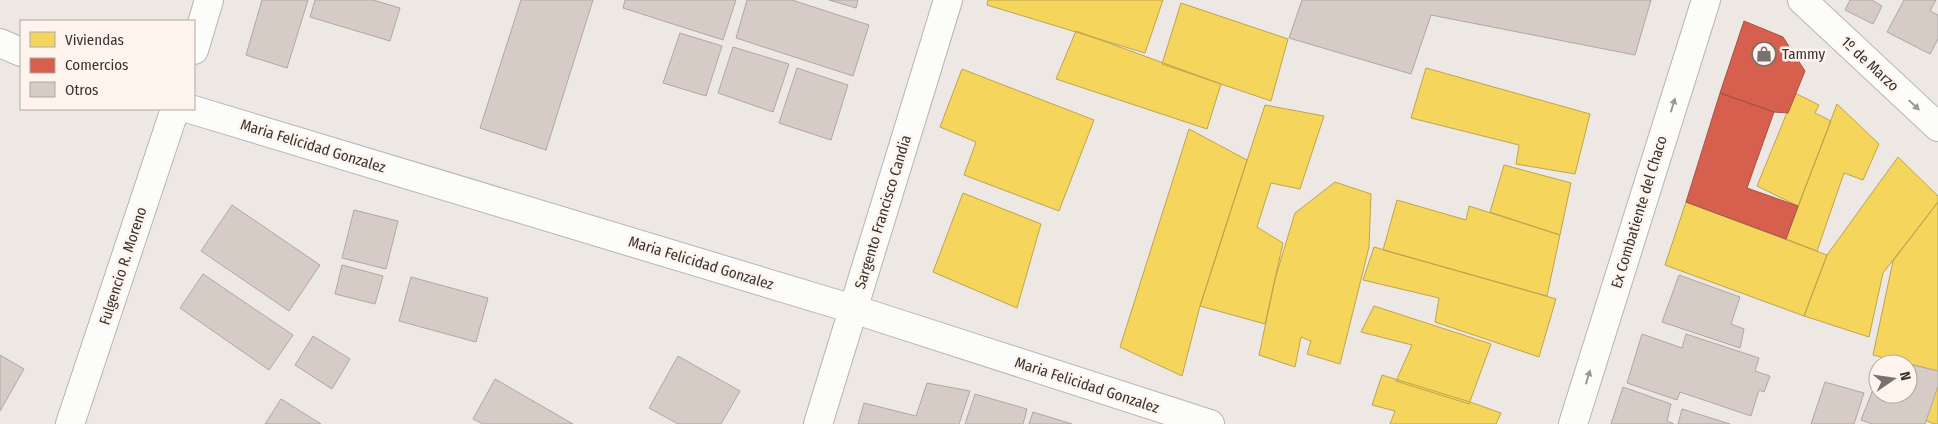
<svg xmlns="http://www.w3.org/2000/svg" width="1938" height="424" viewBox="0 0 1938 424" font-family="'Fira Sans Condensed',sans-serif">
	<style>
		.homes { fill: #f6d55c; stroke: #bda44f }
		.shops { fill: #d6604d; stroke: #a65244 }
		.building { fill: #d7ccc5; stroke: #ada8a5 }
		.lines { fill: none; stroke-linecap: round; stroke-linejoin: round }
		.minor-casing { stroke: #b9b4b1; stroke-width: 30 }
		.tertiary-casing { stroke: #b9b4b1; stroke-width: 30 }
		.minor { stroke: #fcfcfb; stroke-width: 28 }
		.tertiary { stroke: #fcfcfb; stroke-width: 28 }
		.oneway { fill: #9a9896 }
		.labels { text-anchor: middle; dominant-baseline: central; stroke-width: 5; stroke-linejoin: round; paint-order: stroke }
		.poi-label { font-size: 15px; fill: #373330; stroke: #fff4ed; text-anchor: start }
		.street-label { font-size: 15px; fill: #373330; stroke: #fff4ed }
	</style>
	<rect width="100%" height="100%" fill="#eee8e4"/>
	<!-- homes -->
	<path class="homes" d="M 988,0 L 1163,0 L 1145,53 L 987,5 Z
		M 1181,3 L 1288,39 L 1271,101 L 1162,64 Z
		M 1076,31 L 1221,84 L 1207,129 L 1056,79 Z
		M 1426,68 L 1590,114 L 1575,174 L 1516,164 L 1519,145 L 1411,118 Z
		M 962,69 L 1094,120 L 1059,211 L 964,175 L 976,142 L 940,127 Z
		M 1795,93 L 1819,105 L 1815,113 L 1831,121 L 1798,206 L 1757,186 Z
		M 1837,104 L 1879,144 L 1863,180 L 1844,173 L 1817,251 L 1786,239 Z
		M 1265,105 L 1324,116 L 1300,189 L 1271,183 L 1257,227 L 1283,243 L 1265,324 L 1200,306 Z
		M 1189,129 L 1247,160 L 1200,306 L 1182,376 L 1120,347 Z
		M 1898,157 L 1938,196 L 1938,202 L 1883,273 L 1869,337 L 1804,316 L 1827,255 Z
		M 1504,165 L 1571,183 L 1560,235 L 1490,212 Z
		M 1335,182 L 1371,194 L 1369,247 L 1340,364 L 1307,354 L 1311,341 L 1301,337 L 1295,367 L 1259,355 L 1275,279 L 1295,213 Z
		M 963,193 L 1041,224 L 1017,308 L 933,272 Z
		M 1397,200 L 1466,220 L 1469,206 L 1560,235 L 1547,296 L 1383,250 Z
		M 1686,202 L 1827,255 L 1804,316 L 1665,265 Z
		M 1938,202 L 1938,371 L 1873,355 L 1893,261 Z
		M 1374,247 L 1556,299 L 1539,357 L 1435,322 L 1439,298 L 1363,280 Z
		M 1374,306 L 1491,344 L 1469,404 L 1396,381 L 1412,345 L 1361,332 Z
		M 1382,375 L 1470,402 L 1501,413 L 1496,424 L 1390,424 L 1395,411 L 1372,405 Z
		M 1938,385 L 1938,424 L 1934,424 L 1925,420 Z"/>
	<!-- shops -->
	<path class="shops" d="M 1744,21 L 1783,37 L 1805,71 L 1788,113 L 1774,112 L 1720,93 Z
		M 1720,93 L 1774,112 L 1747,188 L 1798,206 L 1786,239 L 1686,202 Z"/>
	<!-- building -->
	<path class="building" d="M 262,0 L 308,0 L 287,68 L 246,55 Z
		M 315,0 L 373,0 L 400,8 L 390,41 L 310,17 Z
		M 521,0 L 593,0 L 546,150 L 480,128 Z
		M 625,0 L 736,0 L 723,40 L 623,8 Z
		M 747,0 L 792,0 L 869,25 L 853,76 L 736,38 Z
		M 829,0 L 858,0 L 856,8 Z
		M 1302,0 L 1651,0 L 1635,55 L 1431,15 L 1411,74 L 1289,38 Z
		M 1850,0 L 1872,0 L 1882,6 L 1873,24 L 1845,10 Z
		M 1904,0 L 1936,0 L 1930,11 L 1938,15 L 1938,39 L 1930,54 L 1887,32 Z
		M 680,33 L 722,46 L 706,96 L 663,83 Z
		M 733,47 L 789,64 L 773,112 L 718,93 Z
		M 797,68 L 848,85 L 831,140 L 779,123 Z
		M 232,205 L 320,265 L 289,311 L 201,251 Z
		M 354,210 L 398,221 L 386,269 L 342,258 Z
		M 342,265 L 383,276 L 375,304 L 335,294 Z
		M 203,274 L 293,335 L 269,370 L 180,308 Z
		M 1679,275 L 1740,297 L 1731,324 L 1744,329 L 1740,348 L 1662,322 Z
		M 411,277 L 488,298 L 476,342 L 399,321 Z
		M 1642,334 L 1682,348 L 1686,334 L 1759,358 L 1755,371 L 1770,376 L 1764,392 L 1759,390 L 1751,416 L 1680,392 L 1677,400 L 1627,383 Z
		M 313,336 L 350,359 L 332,389 L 295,365 Z
		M 0,355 L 24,369 L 0,411 Z
		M 678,356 L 740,391 L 721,424 L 678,424 L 649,408 Z
		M 1885,359 L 1908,364 L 1883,364 Z
		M 1908,364 L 1938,371 L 1938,386 L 1925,424 L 1872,424 L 1861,420 L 1878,377 L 1878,394 L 1908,394 Z
		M 495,379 L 573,424 L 483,424 L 473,419 Z
		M 1825,382 L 1864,393 L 1854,424 L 1811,424 Z
		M 927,383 L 970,391 L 959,424 L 858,424 L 864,403 L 916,416 Z
		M 1623,387 L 1671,404 L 1667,421 L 1674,424 L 1611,424 Z
		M 975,394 L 1027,409 L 1023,424 L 965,424 Z
		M 281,399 L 321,424 L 265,424 Z
		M 1682,409 L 1730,424 L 1678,424 Z
		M 1033,412 L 1072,424 L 1029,424 Z"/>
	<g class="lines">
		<!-- minor casing -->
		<g class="minor-casing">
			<path id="minor" d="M 1802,0 L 1938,127
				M 0,43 L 21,52
				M 194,50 L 209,0
				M 190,109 L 853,309 L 1210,424
				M 70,424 L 175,109"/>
		</g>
		<!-- tertiary casing -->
		<g class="tertiary-casing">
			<path id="tertiary" d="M 818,424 L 948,0
				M 1573,424 L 1706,0"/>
		</g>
		<!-- minor -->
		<use href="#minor" class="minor"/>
		<!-- tertiary -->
		<use href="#tertiary" class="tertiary"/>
	</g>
	<!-- one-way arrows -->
	<defs><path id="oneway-solid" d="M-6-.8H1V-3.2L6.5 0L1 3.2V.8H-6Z" transform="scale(1.25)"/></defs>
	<g class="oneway">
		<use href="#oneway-solid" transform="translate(1673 105) rotate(-73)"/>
		<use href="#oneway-solid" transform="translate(1914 105) rotate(43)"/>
		<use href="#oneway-solid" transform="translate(1588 377) rotate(-73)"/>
	</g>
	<!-- icons -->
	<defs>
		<g id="shop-ring" transform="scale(1.25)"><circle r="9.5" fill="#fff4ed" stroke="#77726f" stroke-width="1.5"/><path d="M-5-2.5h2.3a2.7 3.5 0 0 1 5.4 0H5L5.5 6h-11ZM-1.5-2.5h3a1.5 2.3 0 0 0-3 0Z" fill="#77726f"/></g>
	</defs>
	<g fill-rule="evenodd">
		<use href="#shop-ring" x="1764" y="54"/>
	</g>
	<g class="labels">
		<!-- poi labels -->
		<g class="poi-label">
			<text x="1782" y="54">Tammy</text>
		</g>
		<!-- street labels -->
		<g class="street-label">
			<text transform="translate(1870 64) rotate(43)">1º de Marzo</text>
			<text transform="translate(313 146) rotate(17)">Maria Felicidad Gonzalez</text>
			<text transform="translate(883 212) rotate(-73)">Sargento Francisco Candia</text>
			<text transform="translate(1639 212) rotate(-73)">Ex Combatiente del Chaco</text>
			<text transform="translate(701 263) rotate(17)">Maria Felicidad Gonzalez</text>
			<text transform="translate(123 266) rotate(-72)">Fulgencio R. Moreno</text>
			<text transform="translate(1087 385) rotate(18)">Maria Felicidad Gonzalez</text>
		</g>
	</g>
	<!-- legend -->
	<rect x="20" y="20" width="175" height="90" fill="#fff4ed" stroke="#afa7a1"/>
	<rect x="30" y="32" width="25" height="15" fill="#f6d55c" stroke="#afa7a1"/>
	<text x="65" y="45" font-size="15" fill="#373330">Viviendas</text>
	<rect x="30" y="58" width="25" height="15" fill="#d6604d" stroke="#afa7a1"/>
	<text x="65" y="70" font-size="15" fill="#373330">Comercios</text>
	<rect x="30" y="82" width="25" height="15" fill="#d7ccc5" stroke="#afa7a1"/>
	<text x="65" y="95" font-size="15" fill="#373330">Otros</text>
	<!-- north arrow -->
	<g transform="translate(1893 379) rotate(77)"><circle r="24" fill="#fff4ed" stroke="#afa7a1"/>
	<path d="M0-4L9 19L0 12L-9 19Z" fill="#77726f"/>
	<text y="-8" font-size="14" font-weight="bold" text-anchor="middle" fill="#373330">N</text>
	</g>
</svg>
